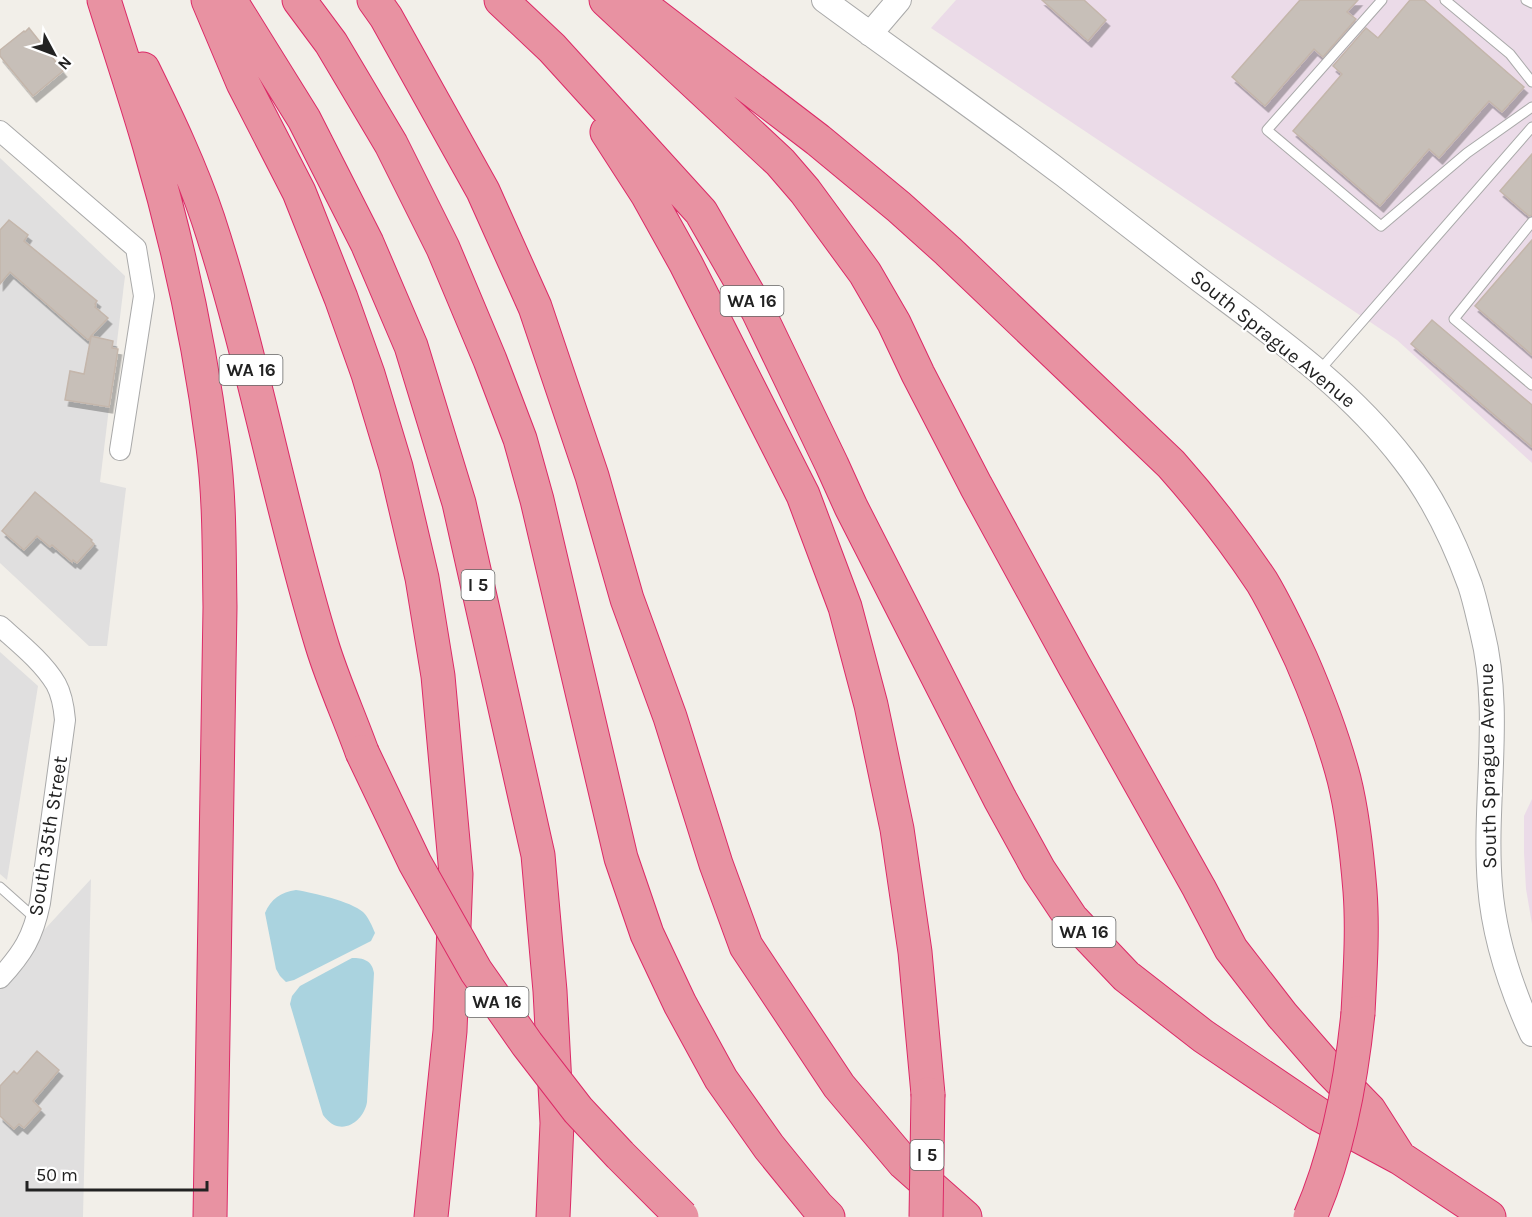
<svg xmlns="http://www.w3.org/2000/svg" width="1532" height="1217" viewBox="0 0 1532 1217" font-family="Karla,sans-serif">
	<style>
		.residential { fill: #e0dfdf }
		.industrial { fill: #ebdbe8 }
		.water { fill: #aad3df }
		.building { fill: #c7bfb8; stroke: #c4b6ab; stroke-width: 1.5; filter: url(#shadow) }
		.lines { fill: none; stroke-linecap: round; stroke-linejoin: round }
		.service-casing { stroke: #a9a9a9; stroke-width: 11 }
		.minor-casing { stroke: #a9a9a9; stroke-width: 22 }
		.tertiary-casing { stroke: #a9a9a9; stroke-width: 26 }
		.motorway-casing { stroke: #dc2a67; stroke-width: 35 }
		.service { stroke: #fff; stroke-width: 9 }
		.minor { stroke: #fff; stroke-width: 20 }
		.tertiary { stroke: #fff; stroke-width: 24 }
		.motorway { stroke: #e892a2; stroke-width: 33 }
		.motorway-bridge-casing { stroke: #dc2a67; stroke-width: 35; stroke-linecap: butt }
		.motorway-bridge { stroke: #e892a2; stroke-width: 33 }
		.labels { text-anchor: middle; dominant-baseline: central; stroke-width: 4.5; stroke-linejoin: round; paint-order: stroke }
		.shield { fill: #fff; stroke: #646464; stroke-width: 1.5 }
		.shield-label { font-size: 18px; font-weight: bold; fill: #222 }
		.street-label { font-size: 20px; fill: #222; stroke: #fff }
	</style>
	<defs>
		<filter id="shadow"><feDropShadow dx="3.5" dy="6" stdDeviation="0" flood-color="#0004"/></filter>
	</defs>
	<rect width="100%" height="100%" fill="#f2efe9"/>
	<!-- residential -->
	<path class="residential" d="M 0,158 L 125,276 L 100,482 L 126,488 L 107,646 L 89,646 L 0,563 Z
		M 0,652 L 38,686 L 7,880 L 0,874 Z
		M 91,879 L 83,1217 L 0,1217 L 0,978 Z"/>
	<!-- industrial -->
	<path class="industrial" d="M 956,0 L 1532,0 L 1532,463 L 1397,340 L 931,28 Z
		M 1532,799 L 1532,924 L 1526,889 L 1524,852 L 1524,816 Z"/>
	<!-- water -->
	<path class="water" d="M 296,890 C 314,893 350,901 363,912 C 369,918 372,926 375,933 L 371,941 L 294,980 L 286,982 L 280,976 L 276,969 L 265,913 C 271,899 281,892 296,890 Z
		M 352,958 C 363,958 372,960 374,973 L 367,1102 C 365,1116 350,1132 334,1125 C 330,1123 326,1119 323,1115 L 290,1004 L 292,996 L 300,986 Z"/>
	<!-- building -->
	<path class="building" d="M 1042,0 L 1084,0 L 1106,20 L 1088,41 Z
		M 1300,0 L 1358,0 L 1347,12 L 1356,19 L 1323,57 L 1314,49 L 1265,106 L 1232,77 Z
		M 1410,0 L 1424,0 L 1524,87 L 1502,112 L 1489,101 L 1439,158 L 1429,149 L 1380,206 L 1293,131 L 1342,74 L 1333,66 L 1366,28 L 1378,38 Z
		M 29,28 L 63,71 L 33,96 L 0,56 L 0,50 L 24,31 L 25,32 Z
		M 1532,154 L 1532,215 L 1529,216 L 1500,191 Z
		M 9,220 L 28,235 L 24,241 L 97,301 L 95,304 L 96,305 L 95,307 L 108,318 L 91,336 L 113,341 L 112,348 L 118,349 L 109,407 L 65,400 L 70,371 L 84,374 L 91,337 L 88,340 L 10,272 L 0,284 L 0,230 Z
		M 1532,240 L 1532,355 L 1475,306 Z
		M 1432,320 L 1532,405 L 1532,447 L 1411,344 Z
		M 35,492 L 92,540 L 91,541 L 94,544 L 77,563 L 73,560 L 72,562 L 52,545 L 50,547 L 37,536 L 24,550 L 2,531 Z
		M 37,1051 L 59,1070 L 33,1101 L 41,1109 L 24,1128 L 19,1124 L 14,1129 L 0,1116 L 0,1086 L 14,1071 L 17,1074 Z"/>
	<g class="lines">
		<!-- service casing -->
		<g class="service-casing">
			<path id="service" d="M 1382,0 L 1267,130 L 1381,226 L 1467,153 L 1532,107
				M 1445,0 L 1510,54 L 1532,82
				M 1526,0 L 1532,3
				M 1532,222 L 1454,319 L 1532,385
				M 1319,371 L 1532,127
				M 0,887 L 37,920"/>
		</g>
		<!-- minor casing -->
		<g class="minor-casing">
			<path id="minor" d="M 0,131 L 136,248 L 144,296 L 120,450
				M 0,626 C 19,643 43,662 56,684 C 62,695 64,708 65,720 L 40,903 C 33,937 23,953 0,978"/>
		</g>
		<!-- tertiary casing -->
		<g class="tertiary-casing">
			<path id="tertiary" d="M 824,0 C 904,59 985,115 1064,175 C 1107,208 1149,241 1192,274 C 1267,331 1346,384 1404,460 C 1433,497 1454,541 1470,585 C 1475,600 1478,615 1482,631 C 1503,714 1483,801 1490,886 C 1494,937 1511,988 1532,1034
				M 870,34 L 899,0"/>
		</g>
		<!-- motorway casing -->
		<g class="motorway-casing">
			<path id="motorway" d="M 104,0 C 119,48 135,96 149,144 C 178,243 200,345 213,447 C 220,500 219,554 220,607 L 210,1217
				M 208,0 L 243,83 L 299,192 L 341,298 L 368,374 L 396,467 L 422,578 L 438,676 L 456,874 L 450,1031 L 431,1217
				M 230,0 L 304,119 L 367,243 L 411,346 L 459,503 L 538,855 L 550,991 L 557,1123 L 553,1217
				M 299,0 L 331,43 L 391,144 L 443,248 L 490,360 L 520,439 L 537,500 L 621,858 L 647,934 L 680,1004 L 721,1079 L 769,1147 L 817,1206 L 828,1217
				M 374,0 L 386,17 L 483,191 L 535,307 L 592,476 L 627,599 L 670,717 L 716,864 L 746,946 L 839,1086 L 904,1163 L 965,1217
				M 501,0 L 552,48 L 701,212 L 758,311 L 832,465 L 851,507 L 1000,799 L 1039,870 L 1071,918 L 1126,976 L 1203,1036 L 1318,1114 L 1400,1158 L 1489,1217
				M 606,0 L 780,162 L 805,191 L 865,273 L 894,323 L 918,374 L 976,486 L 1075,667 L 1199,888 L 1231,949 L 1282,1015 L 1329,1069 L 1369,1110 L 1399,1157
				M 635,0 L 818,140 L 899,207 L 948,251 L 1171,464 C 1204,501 1234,540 1262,582 C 1277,607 1289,633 1301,659 C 1318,698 1333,737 1344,779 C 1353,815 1357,854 1360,891 C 1363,931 1360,973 1358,1013
				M 143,69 C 167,118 191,168 208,219 C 254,359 279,505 322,645 C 333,681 349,716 362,752
				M 607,132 L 647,194 L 686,264 L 803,495 L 845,607 L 871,705 L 897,829 L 915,952 L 928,1094"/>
		</g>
		<!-- service -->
		<use href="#service" class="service"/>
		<!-- minor -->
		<use href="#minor" class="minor"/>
		<!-- tertiary -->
		<use href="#tertiary" class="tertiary"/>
		<!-- motorway -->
		<use href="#motorway" class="motorway"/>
		<!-- motorway-bridge casing -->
		<g class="motorway-bridge-casing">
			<path id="motorway-bridge" d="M 362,752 L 415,863 L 476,971 L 527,1044 L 578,1110 L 620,1155 L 682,1217
				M 926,1217 L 928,1094
				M 1310,1217 C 1338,1153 1351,1083 1358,1013"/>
		</g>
		<!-- motorway-bridge -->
		<use href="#motorway-bridge" class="motorway-bridge"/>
	</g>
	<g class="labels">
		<!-- shield labels -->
		<g class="shield">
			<rect x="720.5" y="286" width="63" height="30" rx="4.5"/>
			<rect x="219.5" y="355" width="63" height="30" rx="4.5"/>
			<rect x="461.5" y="570" width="33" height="30" rx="4.5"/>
			<rect x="1052.5" y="917" width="63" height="30" rx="4.5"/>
			<rect x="465.5" y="987" width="63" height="30" rx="4.5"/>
			<rect x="910.5" y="1140" width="33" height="30" rx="4.5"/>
		</g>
		<g class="shield-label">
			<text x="752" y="301">WA 16</text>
			<text x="251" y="370">WA 16</text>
			<text x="478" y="585">I 5</text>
			<text x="1084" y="932">WA 16</text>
			<text x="497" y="1002">WA 16</text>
			<text x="927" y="1155">I 5</text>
		</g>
		<!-- street labels -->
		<g class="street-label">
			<text transform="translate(1273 339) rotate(39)">South Sprague Avenue</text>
			<text transform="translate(1488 766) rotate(-91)">South Sprague Avenue</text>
			<text transform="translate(48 836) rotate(-81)">South 35th Street</text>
		</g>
	</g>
	<!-- north arrow -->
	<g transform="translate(54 54) rotate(131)" stroke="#ffffff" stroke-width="4.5" paint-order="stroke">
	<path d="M0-4.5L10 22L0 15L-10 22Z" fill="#222222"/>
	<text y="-9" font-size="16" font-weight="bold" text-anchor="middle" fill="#222222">N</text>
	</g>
	<!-- scale -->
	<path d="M27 1181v9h180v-9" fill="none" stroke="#222222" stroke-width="3"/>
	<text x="36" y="1181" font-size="18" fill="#222222" stroke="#ffffff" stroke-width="4.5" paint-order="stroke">50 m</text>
</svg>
